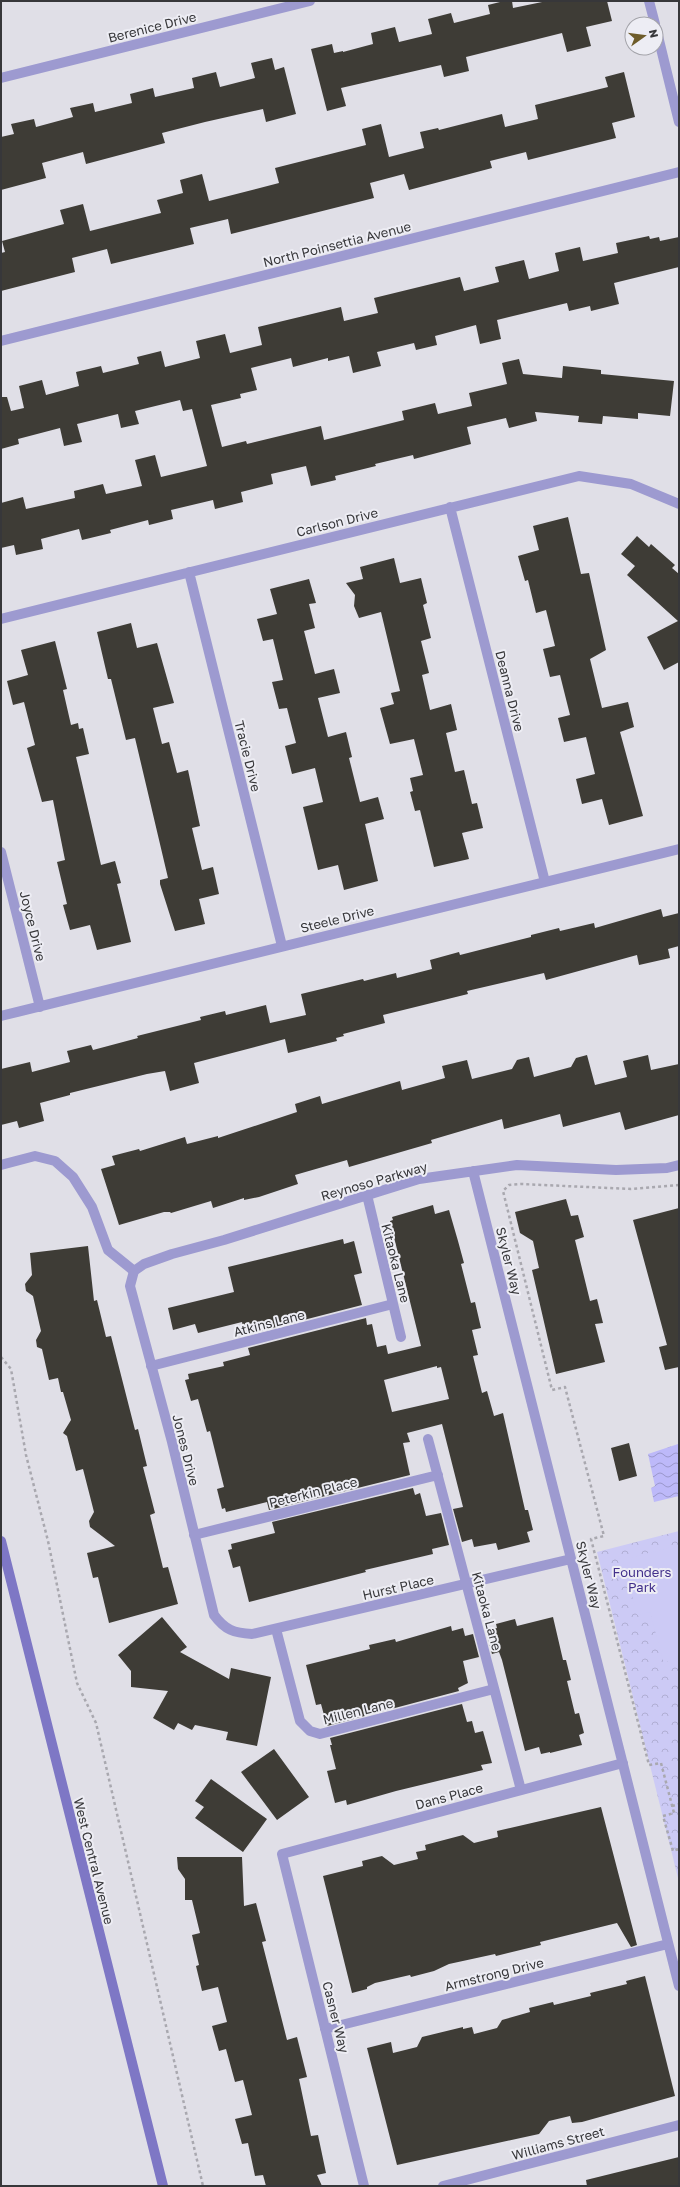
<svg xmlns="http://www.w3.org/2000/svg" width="680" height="2187" viewBox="0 0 680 2187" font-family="'Golos Text',sans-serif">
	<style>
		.park { fill: url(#park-crowns) }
		.pitch { fill: #cccaf5 }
		.water { fill: url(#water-waves) }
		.building { fill: #3e3c36; fill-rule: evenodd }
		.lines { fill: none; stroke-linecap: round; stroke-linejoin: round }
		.path { stroke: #a9a8af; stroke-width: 2.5; stroke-dasharray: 3 3; stroke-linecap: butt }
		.lane { stroke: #9d9ad0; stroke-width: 10 }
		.street { stroke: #9d9ad0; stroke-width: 10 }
		.secondary { stroke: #7e77c5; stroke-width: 10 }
		.labels { text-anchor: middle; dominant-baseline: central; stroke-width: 4; stroke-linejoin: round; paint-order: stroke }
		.street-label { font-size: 13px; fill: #37373a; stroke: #ededf4 }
		.park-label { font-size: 13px; fill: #43318b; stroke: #ededf4 }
	</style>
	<defs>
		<pattern id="park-crowns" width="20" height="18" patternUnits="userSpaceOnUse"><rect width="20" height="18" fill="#cccaf5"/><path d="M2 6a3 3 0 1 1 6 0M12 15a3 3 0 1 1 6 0" fill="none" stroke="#b0aed3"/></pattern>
		<pattern id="water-waves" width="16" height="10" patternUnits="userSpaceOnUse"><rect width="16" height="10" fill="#bdb9f9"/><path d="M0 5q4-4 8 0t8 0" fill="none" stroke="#9a97cb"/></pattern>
	</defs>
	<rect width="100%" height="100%" fill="#e0dfe7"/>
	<!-- park -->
	<path class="park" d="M 679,1531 L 679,1882 L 597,1552 Z"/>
	<!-- pitch -->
	<path class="pitch" d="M 679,1545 L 679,1663 L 674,1664 L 663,1660 L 650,1612 L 637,1615 L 625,1569 L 633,1557 Z"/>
	<!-- water -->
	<path class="water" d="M 678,1444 L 679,1496 L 654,1502 L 651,1488 L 655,1486 L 648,1454 Z"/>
	<!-- building -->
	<path class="building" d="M 504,1 L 512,1 L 513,8 L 547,1 L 607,1 L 612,21 L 586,27 L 591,46 L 567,52 L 562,33 L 466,57 L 469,71 L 444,77 L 441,65 L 341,88 L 346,106 L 327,111 L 311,49 L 332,44 L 334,53 L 343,51 L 343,52 L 373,44 L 371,33 L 395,27 L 399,42 L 432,34 L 428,19 L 451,13 L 454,23 L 490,14 L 488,5 Z
		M 272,58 L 275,70 L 284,67 L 296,114 L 266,122 L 263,109 L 205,122 L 162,133 L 165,143 L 86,164 L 83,152 L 42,163 L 46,178 L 1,190 L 1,137 L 14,134 L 11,124 L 34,119 L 36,127 L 73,117 L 70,108 L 93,103 L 95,112 L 132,103 L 130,94 L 153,88 L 155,97 L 194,88 L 192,78 L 216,72 L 220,87 L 255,78 L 251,63 Z
		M 624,72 L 635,117 L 612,123 L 616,138 L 528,160 L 526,152 L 490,161 L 492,168 L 409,190 L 404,174 L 370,183 L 374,198 L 231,234 L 228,219 L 190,228 L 194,244 L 111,264 L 107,249 L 72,258 L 75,272 L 1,291 L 1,253 L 5,252 L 2,241 L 64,224 L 60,210 L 83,204 L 90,231 L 161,213 L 157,200 L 183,193 L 180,180 L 202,174 L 209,201 L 279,183 L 275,168 L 366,145 L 362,129 L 381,124 L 389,157 L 424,148 L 420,132 L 438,128 L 439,130 L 502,114 L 505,127 L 538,119 L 535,105 L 608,87 L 605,77 Z
		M 649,236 L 650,239 L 659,237 L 660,241 L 679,237 L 679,267 L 614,283 L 619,304 L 591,311 L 590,306 L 569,311 L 567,303 L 497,320 L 501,339 L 480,344 L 476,325 L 435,336 L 437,345 L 416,350 L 414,343 L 377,352 L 381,366 L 353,373 L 349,356 L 328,361 L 328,358 L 293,367 L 291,358 L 251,368 L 257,390 L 240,394 L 241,398 L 211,405 L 222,447 L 246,441 L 247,444 L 321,426 L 324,440 L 404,420 L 402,411 L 435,403 L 438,414 L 472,406 L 469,393 L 507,384 L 502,363 L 519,359 L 523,374 L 562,378 L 563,366 L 601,370 L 601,374 L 674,381 L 670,416 L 638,413 L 638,419 L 603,416 L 602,424 L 578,422 L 579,416 L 535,412 L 537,421 L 509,428 L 506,418 L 467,427 L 471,444 L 414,459 L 413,455 L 375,464 L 376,466 L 335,476 L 336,480 L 311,486 L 306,466 L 271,474 L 273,484 L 241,492 L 243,502 L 215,509 L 213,500 L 171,510 L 173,519 L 149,525 L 148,520 L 110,530 L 111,533 L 82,540 L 79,529 L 41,539 L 43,549 L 16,555 L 14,545 L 1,548 L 1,503 L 23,497 L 26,509 L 75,498 L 74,491 L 103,484 L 106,494 L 142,486 L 135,460 L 155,455 L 161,477 L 207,466 L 192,409 L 183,411 L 180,400 L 135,411 L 139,424 L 121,428 L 118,414 L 77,424 L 82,442 L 64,446 L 60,428 L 18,439 L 19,444 L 1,449 L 1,397 L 7,397 L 11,411 L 24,408 L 19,386 L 42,380 L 46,395 L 79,386 L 76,372 L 101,366 L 103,373 L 139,364 L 137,357 L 161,351 L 165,367 L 200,358 L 196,341 L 225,334 L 230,353 L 262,345 L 258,327 L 341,307 L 344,321 L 378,313 L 374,298 L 460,277 L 464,291 L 499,282 L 495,267 L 524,260 L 529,279 L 559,271 L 555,253 L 580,247 L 583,261 L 618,253 L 616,243 Z
		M 568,517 L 581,574 L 589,573 L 606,650 L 590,659 L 602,708 L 628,702 L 634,727 L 620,732 L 643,816 L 609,825 L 602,799 L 582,804 L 576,779 L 595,774 L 586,737 L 564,742 L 558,718 L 570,715 L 560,675 L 550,677 L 543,649 L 555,646 L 546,610 L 536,613 L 528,580 L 525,581 L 518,556 L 539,550 L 533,526 Z
		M 637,536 L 649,547 L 651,544 L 675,565 L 672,568 L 679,574 L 679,662 L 664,670 L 647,637 L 678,621 L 627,575 L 635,566 L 621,554 Z
		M 394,558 L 400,583 L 421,578 L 427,603 L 423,605 L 431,638 L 421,641 L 429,673 L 422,675 L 430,710 L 451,704 L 457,730 L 446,733 L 455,772 L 464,770 L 472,804 L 477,803 L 483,828 L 462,833 L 469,859 L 434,867 L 420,810 L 415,811 L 410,792 L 413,791 L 410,778 L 423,775 L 414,739 L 390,744 L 380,708 L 394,704 L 391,693 L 400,691 L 381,612 L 359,618 L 354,606 L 355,595 L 346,583 L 363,579 L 360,567 Z
		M 309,579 L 316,603 L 309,604 L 315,628 L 304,631 L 315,674 L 334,669 L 340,693 L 318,698 L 328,737 L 346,732 L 352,757 L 349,758 L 360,802 L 378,797 L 384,819 L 365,824 L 378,881 L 344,890 L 338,865 L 318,870 L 303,807 L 323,802 L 315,768 L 292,774 L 285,746 L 296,743 L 287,708 L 279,709 L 272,682 L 283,680 L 273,639 L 263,641 L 257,619 L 277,614 L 270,589 Z
		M 131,623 L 137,648 L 157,643 L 174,703 L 153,708 L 162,744 L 169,742 L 177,773 L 188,770 L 200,826 L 192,828 L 202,870 L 213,867 L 219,894 L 199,899 L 205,924 L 175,931 L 160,884 L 160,880 L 168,878 L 135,738 L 126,740 L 111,679 L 108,679 L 97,632 Z
		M 55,641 L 67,689 L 63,690 L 71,725 L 78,723 L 79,729 L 83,728 L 89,754 L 76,757 L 101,865 L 115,861 L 121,883 L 117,884 L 131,942 L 97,950 L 90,925 L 70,930 L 63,905 L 67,904 L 57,862 L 65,860 L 53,800 L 42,802 L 27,748 L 35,745 L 24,702 L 13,705 L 7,681 L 28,675 L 21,650 Z
		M 661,909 L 663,917 L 679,913 L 679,946 L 668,949 L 670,958 L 639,965 L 637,955 L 546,980 L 544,973 L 467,991 L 468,994 L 383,1015 L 385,1023 L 343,1034 L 344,1036 L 336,1038 L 337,1041 L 288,1053 L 285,1039 L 194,1063 L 199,1083 L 170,1091 L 165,1071 L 147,1074 L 70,1093 L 70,1095 L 40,1103 L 44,1121 L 19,1128 L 17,1121 L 1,1125 L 1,1069 L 30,1062 L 32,1072 L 70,1062 L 67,1051 L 91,1045 L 93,1050 L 138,1038 L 137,1036 L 201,1020 L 200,1017 L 225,1011 L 226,1015 L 266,1005 L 270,1023 L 306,1015 L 301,994 L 363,979 L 364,981 L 396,973 L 397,978 L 432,969 L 430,960 L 459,952 L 460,955 L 531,937 L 531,935 L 559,928 L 560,931 L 594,923 L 595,928 Z
		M 587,1055 L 595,1085 L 627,1077 L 623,1061 L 648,1055 L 651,1070 L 679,1064 L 679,1115 L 625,1130 L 620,1112 L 563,1127 L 560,1114 L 504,1129 L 502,1119 L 431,1140 L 432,1143 L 349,1167 L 347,1160 L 295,1175 L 298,1184 L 259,1197 L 244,1200 L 244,1198 L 213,1208 L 211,1201 L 171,1213 L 170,1212 L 164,1212 L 119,1225 L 101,1169 L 115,1165 L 112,1156 L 139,1149 L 140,1151 L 185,1137 L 187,1144 L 218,1136 L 218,1138 L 297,1112 L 295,1104 L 320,1096 L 322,1104 L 400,1081 L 402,1090 L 445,1078 L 442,1066 L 467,1060 L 472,1079 L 512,1069 L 517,1060 L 529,1057 L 534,1077 L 571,1067 L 576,1058 Z
		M 566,1199 L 571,1216 L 578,1215 L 584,1237 L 575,1240 L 590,1301 L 597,1299 L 603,1323 L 595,1324 L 605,1362 L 556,1374 L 532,1270 L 539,1268 L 533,1241 L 520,1233 L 515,1212 Z
		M 433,1205 L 435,1214 L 449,1210 L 458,1241 L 464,1263 L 461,1264 L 471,1303 L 475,1302 L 481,1328 L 472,1330 L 478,1355 L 473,1356 L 482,1393 L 487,1391 L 494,1416 L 503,1413 L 525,1510 L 528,1510 L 533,1530 L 527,1532 L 530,1542 L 498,1550 L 496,1543 L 474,1547 L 472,1539 L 462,1542 L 453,1509 L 463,1507 L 442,1424 L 407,1433 L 410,1442 L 403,1443 L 410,1475 L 269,1510 L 267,1502 L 226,1512 L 225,1508 L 222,1509 L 217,1489 L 224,1487 L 210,1431 L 207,1432 L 198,1399 L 191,1401 L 185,1380 L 189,1379 L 188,1374 L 224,1366 L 223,1362 L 250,1355 L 248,1348 L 366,1318 L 367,1325 L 372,1324 L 377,1347 L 386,1345 L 388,1354 L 421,1346 L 390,1221 L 393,1220 L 392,1217 ZM 437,1366 L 437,1368 L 441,1367 L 449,1399 L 392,1412 L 384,1380 Z
		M 679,1208 L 679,1367 L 665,1370 L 659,1347 L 667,1345 L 633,1220 Z
		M 343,1239 L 344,1244 L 354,1241 L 362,1273 L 354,1275 L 362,1305 L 245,1335 L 242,1322 L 198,1333 L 195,1324 L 173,1330 L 168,1308 L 234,1292 L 228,1267 Z
		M 88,1246 L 94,1301 L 97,1300 L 106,1337 L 111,1336 L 135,1430 L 138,1429 L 147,1466 L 143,1467 L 155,1513 L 150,1515 L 163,1568 L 168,1567 L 178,1604 L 109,1623 L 98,1577 L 93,1578 L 87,1553 L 115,1546 L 90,1527 L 89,1521 L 94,1512 L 83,1469 L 76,1471 L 67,1436 L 63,1433 L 71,1420 L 63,1392 L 61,1392 L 58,1378 L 49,1380 L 42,1349 L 37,1347 L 36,1340 L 41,1331 L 33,1296 L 26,1291 L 25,1284 L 32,1275 L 30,1253 Z
		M 629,1443 L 637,1476 L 619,1481 L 611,1448 Z
		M 413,1488 L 415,1495 L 420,1493 L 426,1516 L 441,1513 L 449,1545 L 432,1549 L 433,1554 L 365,1570 L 366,1572 L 249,1602 L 240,1566 L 233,1568 L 228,1550 L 232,1549 L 231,1544 L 275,1533 L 272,1522 Z
		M 162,1617 L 187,1647 L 180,1652 L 229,1679 L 231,1668 L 271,1677 L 257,1746 L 226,1740 L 228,1732 L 195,1725 L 192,1730 L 178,1723 L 174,1730 L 153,1718 L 168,1691 L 131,1687 L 131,1671 L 118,1655 Z
		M 553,1617 L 563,1660 L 566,1660 L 571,1680 L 567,1681 L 575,1714 L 579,1713 L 584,1733 L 579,1735 L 582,1745 L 550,1753 L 550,1752 L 541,1754 L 539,1747 L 525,1751 L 502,1660 L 499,1652 L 492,1654 L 486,1631 L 497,1628 L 496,1624 L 515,1619 L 517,1626 Z
		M 451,1626 L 452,1631 L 463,1628 L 465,1636 L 473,1634 L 479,1657 L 463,1661 L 468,1683 L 458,1688 L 459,1691 L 327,1726 L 321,1704 L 316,1705 L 306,1665 L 370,1649 L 369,1645 L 395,1639 L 396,1642 Z
		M 462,1704 L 467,1722 L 472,1721 L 475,1733 L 483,1731 L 492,1763 L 481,1765 L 483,1770 L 396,1791 L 347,1805 L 346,1800 L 335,1803 L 327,1771 L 336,1769 L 330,1745 L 332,1745 L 330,1738 Z
		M 274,1749 L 309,1797 L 277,1820 L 241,1772 Z
		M 211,1779 L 267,1819 L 243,1852 L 195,1818 L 204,1807 L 195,1801 Z
		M 601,1807 L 637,1945 L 631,1947 L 617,1923 L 540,1942 L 541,1945 L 496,1956 L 495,1954 L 449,1964 L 434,1971 L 411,1977 L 410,1975 L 375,1983 L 367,1987 L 367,1989 L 352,1993 L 323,1876 L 363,1866 L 362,1861 L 382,1856 L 394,1865 L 418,1859 L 416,1852 L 426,1850 L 425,1845 L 463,1835 L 474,1843 L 498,1837 L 497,1831 Z
		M 177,1857 L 242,1857 L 244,1906 L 256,1903 L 266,1941 L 262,1942 L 287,2040 L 297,2037 L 307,2077 L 299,2079 L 311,2136 L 318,2135 L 326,2173 L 317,2175 L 322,2186 L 266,2186 L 263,2175 L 255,2176 L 248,2143 L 242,2144 L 235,2119 L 252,2115 L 243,2080 L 235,2082 L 226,2049 L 219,2051 L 212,2026 L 227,2022 L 218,1987 L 202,1991 L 196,1966 L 199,1965 L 192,1935 L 200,1933 L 192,1900 L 185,1900 L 185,1879 L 178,1869 Z
		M 645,1976 L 675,2096 L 582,2122 L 572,2123 L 570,2116 L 549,2121 L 539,2134 L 397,2165 L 367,2048 L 391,2042 L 393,2053 L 417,2047 L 422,2037 L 463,2027 L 463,2029 L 472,2027 L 474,2034 L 497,2028 L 502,2020 L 530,2012 L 529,2008 L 553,2002 L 554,2005 L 591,1996 L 590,1993 L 627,1984 L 626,1981 Z
		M 679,2157 L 679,2186 L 587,2186 L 586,2180 Z"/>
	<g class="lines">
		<!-- path -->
		<path class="path" d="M 679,1185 L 631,1189 L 521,1184 L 509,1185 L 503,1191 L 552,1390 L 565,1387 L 604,1536 L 591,1539 L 649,1765 L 661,1763 L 674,1813 L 663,1816 L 673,1851 L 679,1849
			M 1,1357 L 11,1369 L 26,1455 L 48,1541 L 77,1683 L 96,1723 L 203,2186
			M 672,1806 L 679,1804"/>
		<!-- lane -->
		<path class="lane" d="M 1,1165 L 35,1156 L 55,1161 L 73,1177 L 92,1207 L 108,1250 L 134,1271"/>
		<!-- street -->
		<path class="street" d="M 649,1 L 655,24
			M 656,28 L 679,122
			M 1,78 L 310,1
			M 1,341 L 679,172
			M 450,507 L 545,882
			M 189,572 L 282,946
			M 1,619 L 579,476 L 631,484 L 679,504
			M 1,852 L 40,1007
			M 1,1016 L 679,849
			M 473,1171 L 679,1986
			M 367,1195 L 401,1337
			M 151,1366 L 393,1304
			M 428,1439 L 521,1790
			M 194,1535 L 438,1475
			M 571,1559 L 252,1634 C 234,1633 225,1630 214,1615 L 172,1442 L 130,1286 L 134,1271 L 144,1264 L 172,1254 L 224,1240 L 419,1179 L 517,1165 L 616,1170 L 667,1168 L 679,1165
			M 276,1629 L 300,1721 L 310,1731 L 320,1734 L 494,1689
			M 325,2029 L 668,1944
			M 364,2186 L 282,1854 L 623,1763
			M 443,2186 L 679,2125"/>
		<!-- secondary -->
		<path class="secondary" d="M 1,1541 L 163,2186"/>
	</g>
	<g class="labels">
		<!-- street labels -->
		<g class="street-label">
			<text transform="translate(152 27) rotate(-14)">Berenice Drive</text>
			<text transform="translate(337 244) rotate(-14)">North Poinsettia Avenue</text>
			<text transform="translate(337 522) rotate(-14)">Carlson Drive</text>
			<text transform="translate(510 691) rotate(76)">Deanna Drive</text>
			<text transform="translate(248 756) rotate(76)">Tracie Drive</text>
			<text transform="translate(337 919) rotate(-14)">Steele Drive</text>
			<text transform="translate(33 926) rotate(76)">Joyce Drive</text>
			<text transform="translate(374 1181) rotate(-16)">Reynoso Parkway</text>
			<text transform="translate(509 1261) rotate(76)">Skyler Way</text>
			<text transform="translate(396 1263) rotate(76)">Kitaoka Lane</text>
			<text transform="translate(269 1323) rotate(-14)">Atkins Lane</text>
			<text transform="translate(186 1450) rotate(76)">Jones Drive</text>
			<text transform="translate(313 1492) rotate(-14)">Peterkin Place</text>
			<text transform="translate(589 1575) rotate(76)">Skyler Way</text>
			<text transform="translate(398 1587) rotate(-13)">Hurst Place</text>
			<text transform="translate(487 1611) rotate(75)">Kitaoka Lane</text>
			<text transform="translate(358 1711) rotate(-14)">Millen Lane</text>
			<text transform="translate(449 1796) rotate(-15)">Dans Place</text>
			<text transform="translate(94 1861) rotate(76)">West Central Avenue</text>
			<text transform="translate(494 1974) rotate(-14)">Armstrong Drive</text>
			<text transform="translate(336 2017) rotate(76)">Casner Way</text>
			<text transform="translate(558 2143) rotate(-15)">Williams Street</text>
		</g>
		<!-- park labels -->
		<g class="park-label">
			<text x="642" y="1572">Founders<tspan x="642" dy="15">Park</tspan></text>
		</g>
	</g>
	<!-- border -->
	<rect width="680" height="2187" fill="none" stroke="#37373a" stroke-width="4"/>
	<!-- north arrow -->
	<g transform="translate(644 36) rotate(76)"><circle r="19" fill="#ededf4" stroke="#a4a4aa"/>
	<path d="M0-3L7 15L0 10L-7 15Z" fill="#6e5c2a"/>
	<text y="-6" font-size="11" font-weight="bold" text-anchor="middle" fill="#37373a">N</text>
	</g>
</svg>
